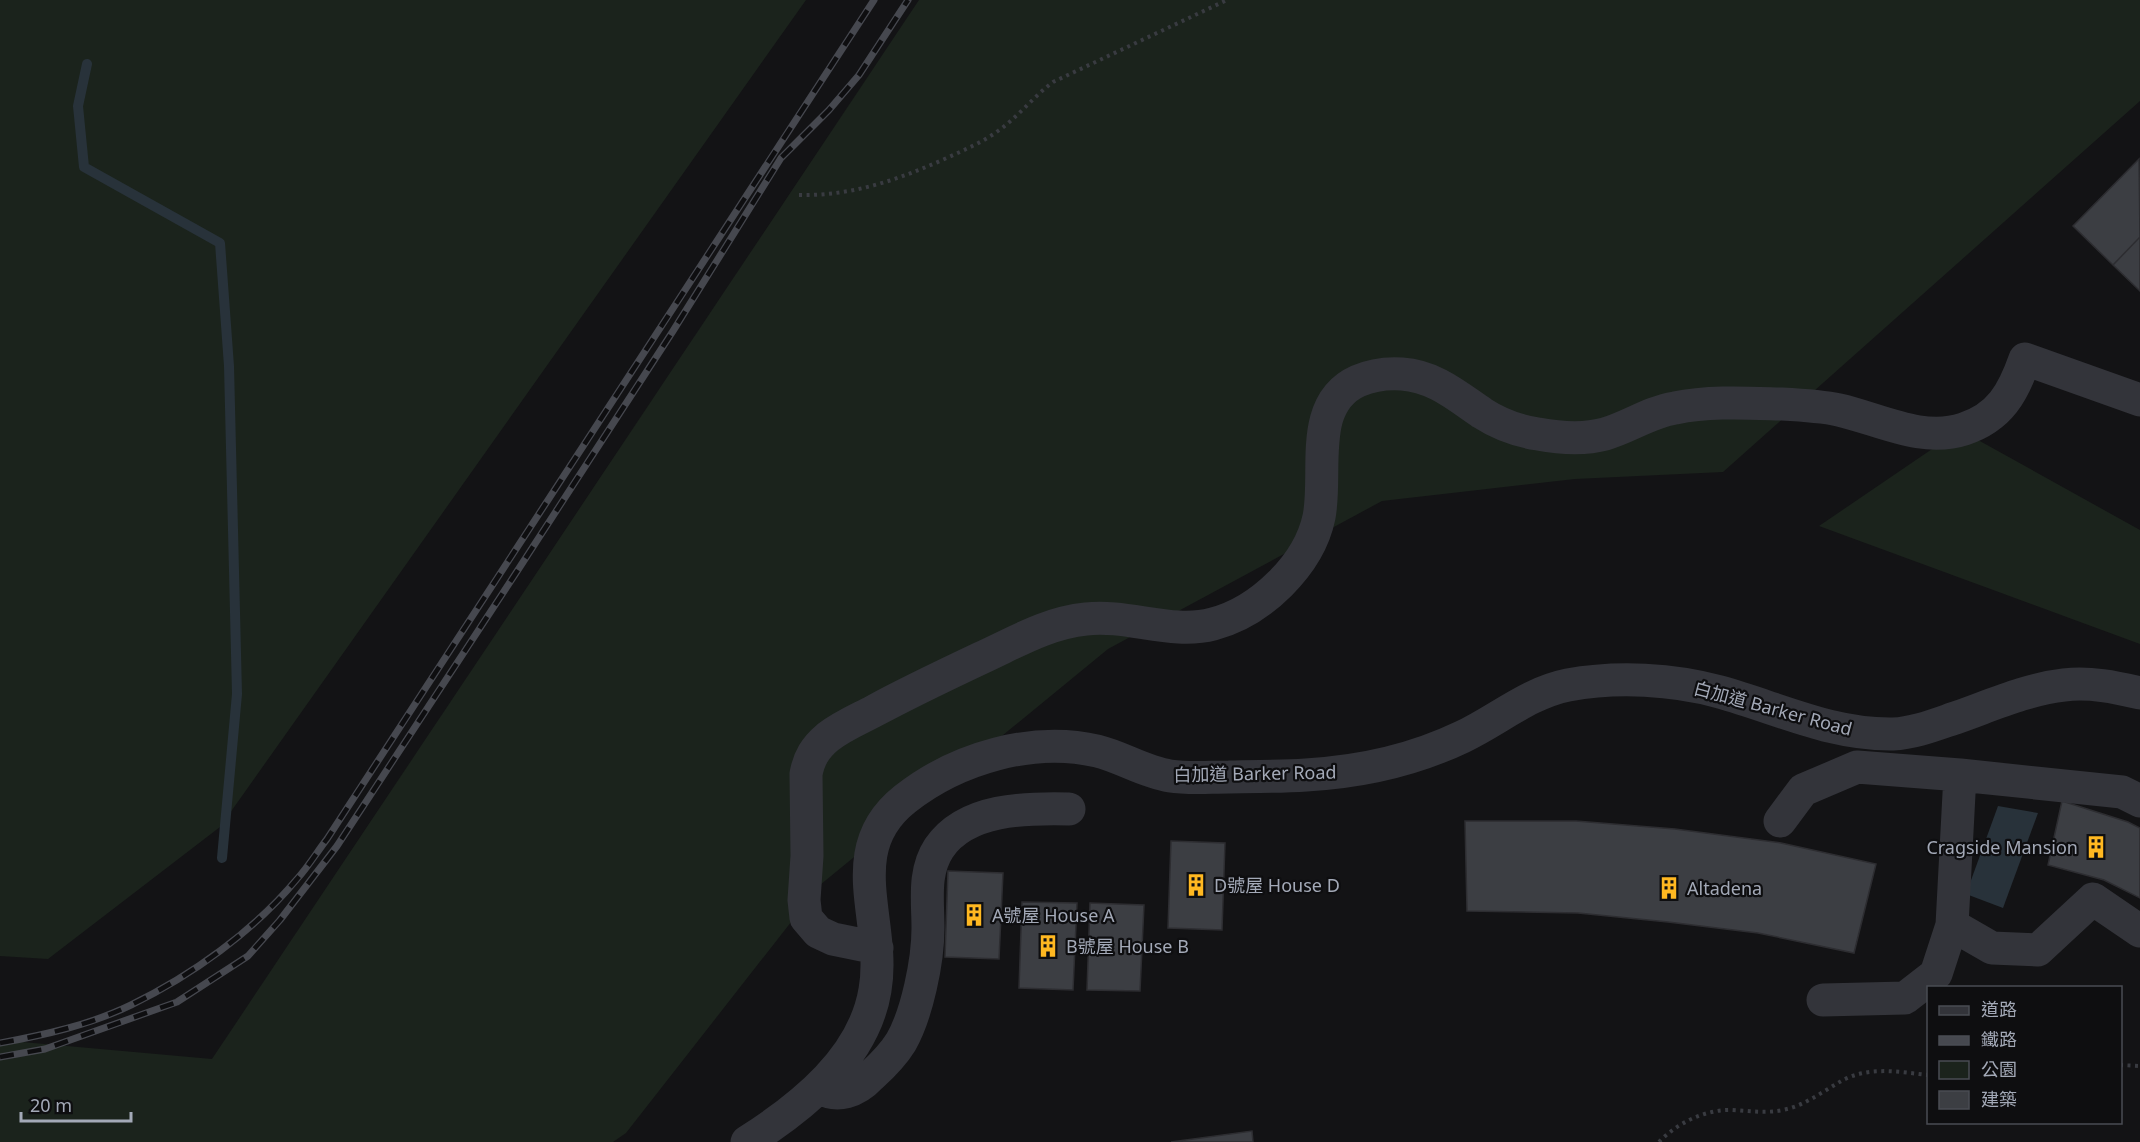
<svg xmlns="http://www.w3.org/2000/svg" width="2140" height="1142" viewBox="0 0 2140 1142" font-family="'Noto Sans','Noto Sans TC',sans-serif">
	<style>
		.green { fill: #1b231c }
		.water { fill: #28323a }
		.lines { fill: none; stroke-linecap: round; stroke-linejoin: round }
		.stream { stroke: #28323a; stroke-width: 10 }
		.building { fill: #3c3e43; stroke: #2d2d31; stroke-width: 1.5 }
		.path { stroke: #393b41; stroke-width: 4; stroke-dasharray: 3 4.5; stroke-linecap: butt }
		.minor { stroke: #33343a; stroke-width: 33 }
		.rail-casing { stroke: #46484f; stroke-width: 7 }
		.rail { stroke: #0e0e10; stroke-width: 4.5; stroke-dasharray: 14; stroke-linecap: butt }
		.labels { text-anchor: middle; dominant-baseline: central; stroke-width: 4.5; stroke-linejoin: round; paint-order: stroke }
		.street-label { font-size: 18px; fill: #a3a9b7; stroke: #0e0e10 }
		.poi-label { font-size: 18px; fill: #a3a9b7; stroke: #0e0e10; text-anchor: start }
	</style>
	<rect width="100%" height="100%" fill="#131315"/>
	<!-- green -->
	<path class="green" d="M 0,0 L 806,0 L 220,827 L 48,959 L 0,956 Z
		M 919,0 L 2140,0 L 2140,101 L 1723,472 L 1575,479 L 1382,501 L 1108,649 L 820,885 L 626,1133 L 613,1142 L 0,1142 L 0,1040 L 212,1059 Z
		M 1960,430 L 2140,530 L 2140,644 L 1819,526 Z"/>
	<!-- water -->
	<path class="water" d="M 1998,806 L 2038,813 L 2003,908 L 1966,894 Z"/>
	<g class="lines">
		<!-- stream -->
		<path class="stream" d="M 87,64 L 78,106 L 84,167 L 220,243 L 229,366 L 237,694 L 222,858"/>
	</g>
	<!-- building -->
	<path class="building" d="M 2139,159 L 2140,237 L 2113,265 L 2073,226 Z
		M 2140,237 L 2140,291 L 2113,265 Z
		M 2062,801 L 2128,822 L 2140,828 L 2140,898 L 2104,880 L 2048,865 Z
		M 1465,821 L 1576,821 L 1675,829 L 1781,843 L 1876,864 L 1854,953 L 1758,933 L 1668,922 L 1578,913 L 1467,911 Z
		M 1171,841 L 1225,843 L 1222,930 L 1168,928 Z
		M 948,871 L 1003,873 L 999,959 L 945,957 Z
		M 1022,902 L 1077,903 L 1073,990 L 1019,988 Z
		M 1090,903 L 1144,905 L 1140,991 L 1087,990 Z
		M 1252,1131 L 1253,1142 L 1171,1142 Z"/>
	<g class="lines">
		<!-- path -->
		<path class="path" d="M 799,195 C 854,196 900,179 949,157 C 966,149 983,142 998,131 C 1018,117 1033,97 1053,82 L 1227,0
			M 2120,1065 L 2140,1066
			M 1659,1142 C 1677,1123 1706,1109 1732,1110 C 1751,1111 1768,1114 1787,1109 C 1807,1104 1825,1090 1843,1080 C 1871,1066 1899,1072 1928,1075"/>
		<!-- minor -->
		<path class="minor" d="M 1780,821 L 1803,790 L 1857,767 L 1960,775 L 2122,792 L 2140,801
			M 1952,925 L 1992,948 L 2038,950 L 2093,899 L 2140,931
			M 877,948 L 833,939 L 818,932 L 806,918 L 804,900 L 807,856 L 806,774 C 809,758 815,748 828,737 C 842,726 859,719 874,711 C 909,692 945,675 981,658 C 1016,642 1047,623 1086,619 C 1128,614 1172,635 1213,624 C 1260,612 1309,565 1319,517 C 1328,473 1307,404 1358,381 C 1372,375 1388,373 1402,374 C 1434,376 1457,396 1482,413 C 1499,424 1518,431 1538,434 C 1560,438 1583,440 1605,434 C 1629,427 1650,412 1675,408 C 1709,401 1746,403 1780,404 C 1799,405 1820,406 1839,410 C 1879,419 1922,443 1964,429 C 2000,417 2013,393 2025,359 L 2140,400
			M 1823,1000 L 1905,998 L 1936,974 L 1952,925 L 1960,775
			M 819,1088 C 838,1098 856,1092 871,1076 C 882,1066 893,1055 901,1042 C 917,1014 928,961 928,928 C 928,901 923,872 939,848 C 966,808 1026,808 1069,809
			M 747,1142 C 802,1107 864,1058 875,990 C 887,922 839,851 905,799 C 957,758 1033,736 1097,751 C 1122,757 1144,772 1170,776 C 1189,779 1209,777 1229,777 C 1255,776 1280,777 1306,775 C 1359,772 1414,760 1462,737 C 1498,720 1528,693 1568,685 C 1617,676 1673,679 1720,692 C 1778,708 1831,735 1893,734 C 1915,733 1937,724 1958,717 C 1992,705 2028,689 2064,685 C 2090,682 2115,687 2140,693"/>
		<!-- rail casing -->
		<g class="rail-casing">
			<path id="rail" d="M 0,1043 C 44,1035 90,1025 131,1005 C 192,975 253,932 297,879 C 308,867 317,852 327,839 L 874,0
				M 0,1057 L 45,1049 L 177,1002 L 248,956 L 280,920 L 337,846 L 514,576 L 673,331 L 781,158 L 829,110 L 859,75 L 908,0"/>
		</g>
		<!-- rail -->
		<use href="#rail" class="rail"/>
	</g>
	<!-- icons -->
	<defs>
		<g id="building-bare" transform="scale(1.8)"><path d="M-4-6H4V6H1V3H-1V6H-4ZM-2.5-4.3h1.7v1.8h-1.7ZM.8-4.3h1.7v1.8H.8ZM-2.5-1h1.7V.8h-1.7ZM.8-1h1.7V.8H.8Z" fill="#ffb821" stroke="#0e0e10" stroke-width="2.5" paint-order="stroke"/></g>
	</defs>
	<g fill-rule="evenodd">
		<use href="#building-bare" x="2096" y="847"/>
		<use href="#building-bare" x="1196" y="885"/>
		<use href="#building-bare" x="1669" y="888"/>
		<use href="#building-bare" x="974" y="915"/>
		<use href="#building-bare" x="1048" y="946"/>
	</g>
	<g class="labels">
		<!-- street labels -->
		<g class="street-label">
			<text transform="translate(1773 708) rotate(15)">白加道 Barker Road</text>
			<text transform="translate(1255 773) rotate(-1)">白加道 Barker Road</text>
		</g>
		<!-- poi labels -->
		<g class="poi-label">
			<text x="2078" y="847" text-anchor="end">Cragside Mansion</text>
			<text x="1214" y="885">D號屋 House D</text>
			<text x="1687" y="888">Altadena</text>
			<text x="992" y="915">A號屋 House A</text>
			<text x="1066" y="946">B號屋 House B</text>
		</g>
	</g>
	<!-- legend -->
	<rect x="1927" y="986" width="195" height="138" fill="#0e0e10" stroke="#4a4c53" stroke-width="1.5"/>
	<rect x="1939" y="1006" width="30" height="9" fill="#33343a" stroke="#4a4c53" stroke-width="1.5"/>
	<text x="1981" y="1016" font-size="18" fill="#a3a9b7">道路</text>
	<rect x="1939" y="1036" width="30" height="9" fill="#46484f" stroke="#4a4c53" stroke-width="1.5"/>
	<text x="1981" y="1046" font-size="18" fill="#a3a9b7">鐵路</text>
	<rect x="1939" y="1061" width="30" height="18" fill="#1b231c" stroke="#4a4c53" stroke-width="1.5"/>
	<text x="1981" y="1076" font-size="18" fill="#a3a9b7">公園</text>
	<rect x="1939" y="1091" width="30" height="18" fill="#3c3e43" stroke="#4a4c53" stroke-width="1.5"/>
	<text x="1981" y="1106" font-size="18" fill="#a3a9b7">建築</text>
	<!-- scale -->
	<path d="M21 1112v9h110v-9" fill="none" stroke="#a3a9b7" stroke-width="3"/>
	<text x="30" y="1112" font-size="18" fill="#a3a9b7" stroke="#0e0e10" stroke-width="4.5" paint-order="stroke">20 m</text>
</svg>
